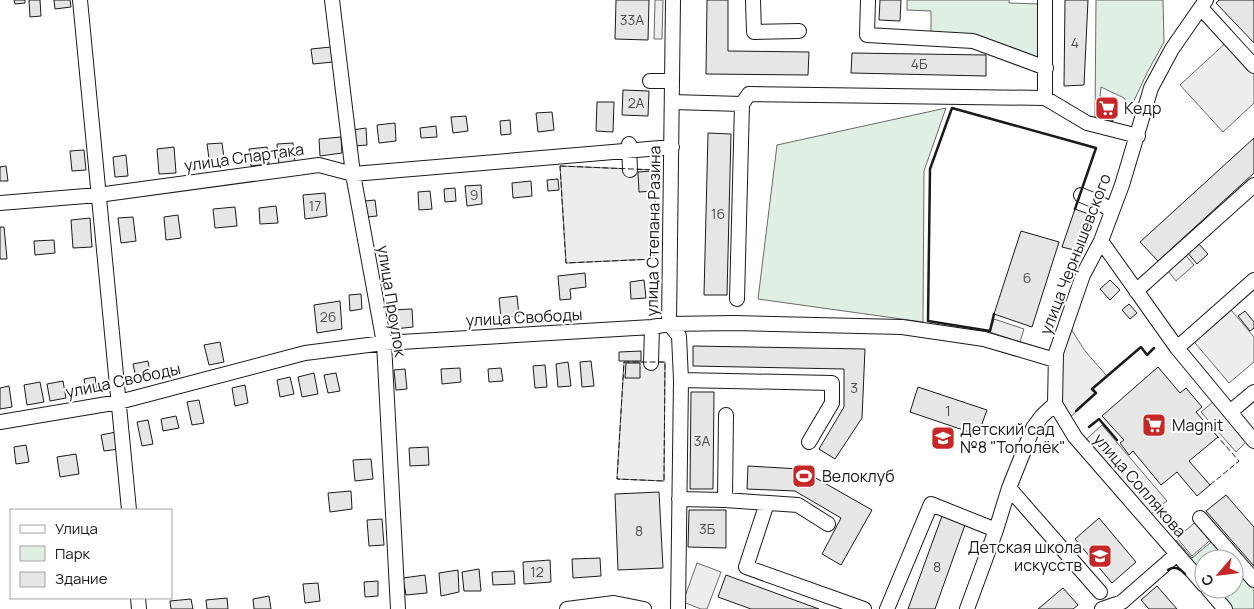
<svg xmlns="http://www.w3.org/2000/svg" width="1254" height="609" font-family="Manrope,sans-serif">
	<rect width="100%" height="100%" fill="#fff"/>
	<path fill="#e0efe3" stroke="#6a6a6a" d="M907,0h102v3l32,1 1,58 -111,-28v-23l-24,-1z
		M1096,0h67l1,42 -17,31 -16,34 -7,-9 -23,-11 -3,32h-3z
		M946,108l-22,63 -1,151 -165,-23 19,-154z
		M1216,538l38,43v28h-24l-18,-20h22v-30h-30v21l-32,-37 4,-3 16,18z"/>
	<path fill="#ededed" stroke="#6a6a6a" d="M655,0h8l-1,39h-8z
		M1230,39l24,27v37l-31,29 -43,-47z
		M560,166l96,4 -2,89 -88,4z
		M1182,251l12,14 -18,16 -11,-14z
		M1226,304l28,33v25l-25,21 -39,-46z
		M994,319l30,10 -4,13 -30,-10z
		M1066,321l19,30 22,25 -15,12 4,5 -31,29 -10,-62z
		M624,362h41l-1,119 -47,-2z
		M1213,402l34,39 -11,11 -35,-40z
		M1102,425l65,76 -21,17 -65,-74z
		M1200,518l15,18 -23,20 -15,-18z
		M697,563l24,9 -14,37h-6l-18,-7z"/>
	<path fill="#e6e6e6" stroke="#1a1a1a" d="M14,0h11v3l-10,1z
		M29,0h11l1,16 -11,1z
		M54,0h16l1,7 -16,2z
		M616,0h33l-1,40 -33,-1z
		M707,0h21v51l81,1 -1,23 -102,-1z
		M880,0h21l-1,21 -21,-1z
		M1065,0h23l-4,85 -20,1z
		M1219,0h35v43l-38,-40z
		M331,47l2,15 -20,2 -2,-15z
		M852,53l134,2v21l-135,-3z
		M623,90l26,1 -1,25 -26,-1z
		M1101,99l13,1 -1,21h-13z
		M597,102h17l-1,30 -17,-1z
		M552,112l2,18 -16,2 -2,-19z
		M466,116l2,15 -15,2 -2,-16z
		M510,120l1,14 -10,1 -1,-14z
		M395,123l1,18 -17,2 -2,-18z
		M436,126l1,11 -16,1 -1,-10z
		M366,128l1,17 -13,1 -2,-16z
		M708,133l23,1 -4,161h-23z
		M341,137l1,16 -22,3 -1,-17z
		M1254,138v35l-96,88 -18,-19z
		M222,143l3,22 -15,1 -3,-22z
		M293,143l2,20 -16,1 -2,-20z
		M174,147l2,26 -17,1 -2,-25z
		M267,147l2,17 -18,2 -2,-17z
		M84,150l2,20 -14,1 -2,-20z
		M126,155l2,21 -13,1 -2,-20z
		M6,166l2,15h-8v-14z
		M652,171l1,20 -14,1 -1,-20z
		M558,179l1,11 -11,1 -1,-11z
		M531,181l1,15 -19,2 -1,-15z
		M481,185l1,19 -15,2 -2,-20z
		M455,188l1,13 -11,1 -1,-13z
		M430,191l2,18 -13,1 -1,-18z
		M325,193l2,23 -22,3 -2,-24z
		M375,200l2,16 -10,1 -2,-16z
		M276,206l2,17 -18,1 -1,-16z
		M235,207l2,19 -22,2 -2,-19z
		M1075,209l16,6 -13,36 -16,-4z
		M178,215l3,23 -15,2 -2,-23z
		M133,217l3,24 -15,2 -3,-25z
		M90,218l2,29 -19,1 -2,-28z
		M0,227h4l3,32h-7z
		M1021,231l38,11 -27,85 -38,-13z
		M54,240l1,13 -20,2 -1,-14z
		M1198,243l10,11 -11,10 -10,-12z
		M585,273l1,14 -16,2 1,10 -11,1 -2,-24z
		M644,280l2,18 -15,1 -1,-17z
		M1110,280l10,10 -10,10 -10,-11z
		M361,294l1,15 -12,2 -1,-16z
		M517,296l2,20 -18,2 -2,-20z
		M340,301l2,28 -25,4 -3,-28z
		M1129,304l8,9 -7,6 -8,-9z
		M412,309l1,18 -19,2 -2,-19z
		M1245,311l9,11v6l-4,3 -12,-15z
		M220,342l4,20 -15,3 -5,-20z
		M693,346l172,3 -3,69 -27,41 -16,-10 25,-42v-38l-151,-3z
		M641,351v10h-22v-9z
		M148,361l3,18 -14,3 -4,-18z
		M591,361l3,25 -12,1 -2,-25z
		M568,362l3,24 -13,1 -2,-23z
		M626,363h14v15h-15z
		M545,365l2,22 -12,1 -2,-22z
		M1158,367l22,26 6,-5 16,19 -6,5 22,25 -29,24 21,24 -13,11 -20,-24 -16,13 -28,-34 -4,4 -9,-12 4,-3 -22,-24z
		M460,368l1,14 -19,2 -1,-15z
		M501,368l2,13 -14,1 -1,-13z
		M405,369l2,20 -11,1 -2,-20z
		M314,373l4,21 -16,3 -4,-20z
		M336,373l4,18 -12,2 -4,-18z
		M95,377l2,13 -11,2 -2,-13z
		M290,377l4,17 -14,3 -3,-17z
		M63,381l3,17 -16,3 -3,-17z
		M40,382l4,20 -17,3 -3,-20z
		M245,385l3,18 -13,3 -3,-18z
		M9,386l3,21 -12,2v-21z
		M918,387l69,23 -9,25 -68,-23z
		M691,392h23l-1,97h-23z
		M199,400l5,23 -12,2 -5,-23z
		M176,416l3,12 -16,3 -2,-12z
		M148,420l5,24 -11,2 -5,-24z
		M116,432l3,17 -15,2 -3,-16z
		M26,445l3,17 -13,2 -2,-17z
		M428,447l1,18 -19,1 -1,-18z
		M76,454l3,20 -19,3 -3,-20z
		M371,459l2,20 -18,2 -2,-21z
		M748,466l52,3 72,41 -31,55 -19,-11 19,-36 -46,-27 -48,-2z
		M351,491l1,18 -22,3 -2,-19z
		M659,492l4,76 -45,2 -3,-76z
		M1226,495l28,32v39l-48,-55z
		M689,510h37v38l-38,-1z
		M942,516l23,9 -30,84h-27z
		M1099,518l37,44 -24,21 -37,-44z
		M382,519l2,26 -15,1 -2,-26z
		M600,558l1,18 -28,2 -1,-19z
		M550,560l1,22 -27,2 -1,-22z
		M479,569l2,22h-17l-2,-19z
		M458,570l1,22 -18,4 -2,-23z
		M514,571l1,13 -22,1 -1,-13z
		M425,575l2,18 -21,2 -3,-17z
		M726,575l93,34h-68l-33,-12z
		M378,581v15l-13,1 -1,-15z
		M318,583l2,18 -15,2 -2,-19z
		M1157,586l20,23h-28l-8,-9z
		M1063,588l15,17 -5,4h-35z
		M269,596l2,13h-17l-1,-10z
		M227,598l1,11h-21l-1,-9z
		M191,599l2,10h-22l-1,-8z"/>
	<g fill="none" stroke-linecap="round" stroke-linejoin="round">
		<g stroke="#1a1a1a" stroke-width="16">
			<path id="minor" d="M80,0l49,510
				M332,0l21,174 31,169 14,266
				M673,0l-4,324 10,12 2,44 -3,229
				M753,0l1,32 45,-1
				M868,0l-1,35 106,6 73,27
				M1045,0v98l42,25 51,13
				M1201,8l53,58
				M650,81h22
				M672,102l70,2 -5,195
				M742,104l7,-10 296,4
				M629,144l1,26
				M1081,195l19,8 12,8
				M0,203l98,-8 221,-30 34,9 319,-27
				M1101,241l76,107 77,93
				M1136,291l118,-106
				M1177,348l77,-68
				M651,363l1,-36
				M681,380l151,3v20l-23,39
				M1055,404l20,33 129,148
				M1230,412l24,-20
				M0,422l119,-20 186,-49 79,-10 268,-16 17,-3 65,-1 168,4 82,12 71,21
				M1009,488l91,104
				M679,499l46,1 1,-85
				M725,500l73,5 30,19
				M767,503l-21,64 118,42
				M1200,518l54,62
				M1208,589l17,20
				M138,598l1,11
				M567,609l47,-6 30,6
				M887,609l44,-105 65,26
				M967,609l29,-79 13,-42 24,-60 9,-12 13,-12 1,-51 27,-78 18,-34 21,-56 29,-97 21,-39 34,-49
				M1102,609l20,-7 55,-48"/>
		</g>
		<use href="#minor" stroke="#fff" stroke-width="14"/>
		<path stroke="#1a1a1a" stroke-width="1" stroke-dasharray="6 2.5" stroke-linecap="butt" d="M560,166l96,4 -2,89 -88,4z
			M624,362h41l-1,119 -47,-2z
			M1210,485l29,-24 -21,-24"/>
		<path stroke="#1a1a1a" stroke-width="2.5" d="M994,314l-4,17 -62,-10 2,-152 22,-61 144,40 -21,61
			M1076,411l20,-18 -4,-4 49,-42 6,8 7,-7
			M1089,427l10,-8 18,21
			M1168,570c6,-5 13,-1 17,4"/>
	</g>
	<defs>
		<g id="supermarket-square" transform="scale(1.25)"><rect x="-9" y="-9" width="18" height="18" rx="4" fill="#c62828" stroke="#fff"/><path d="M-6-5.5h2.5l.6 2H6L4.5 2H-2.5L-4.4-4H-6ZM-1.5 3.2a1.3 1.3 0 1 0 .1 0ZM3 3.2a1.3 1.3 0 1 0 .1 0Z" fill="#fff"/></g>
		<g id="school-square" transform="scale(1.25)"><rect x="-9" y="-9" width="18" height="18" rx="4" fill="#c62828" stroke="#fff"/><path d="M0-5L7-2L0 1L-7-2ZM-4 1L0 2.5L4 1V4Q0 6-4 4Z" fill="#fff"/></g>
		<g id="stadium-square" transform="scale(1.25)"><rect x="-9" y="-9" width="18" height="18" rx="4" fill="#c62828" stroke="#fff"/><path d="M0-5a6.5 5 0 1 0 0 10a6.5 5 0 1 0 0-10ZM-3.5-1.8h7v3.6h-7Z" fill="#fff"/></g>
	</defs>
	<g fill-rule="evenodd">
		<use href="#supermarket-square" x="1107" y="108"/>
		<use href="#supermarket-square" x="1154" y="425"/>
		<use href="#school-square" x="943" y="438"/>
		<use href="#stadium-square" x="804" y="476"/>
		<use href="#school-square" x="1100" y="556"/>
	</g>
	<g text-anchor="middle" stroke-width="4" stroke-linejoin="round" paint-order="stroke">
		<g font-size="14" fill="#4d4d4d">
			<text x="632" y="25">33А</text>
			<text x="1075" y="48">4</text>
			<text x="919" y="69">4Б</text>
			<text x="636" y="108">2А</text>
			<text x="474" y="200">9</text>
			<text x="315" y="211">17</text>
			<text x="718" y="219">16</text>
			<text x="1027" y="283">6</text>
			<text x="328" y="322">26</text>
			<text x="854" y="393">3</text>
			<text x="948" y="416">1</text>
			<text x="702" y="446">3А</text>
			<text x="707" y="534">3Б</text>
			<text x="639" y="536">8</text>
			<text x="937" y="572">8</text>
			<text x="537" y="577">12</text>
		</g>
		<g font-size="16" fill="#1a1a1a" stroke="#fff" text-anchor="start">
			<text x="1124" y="114">Кедр</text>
			<text x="1172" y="431">Magnit</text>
			<text x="960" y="435">Детский сад<tspan x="960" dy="18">№8 "Тополёк"</tspan></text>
			<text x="822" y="482">Велоклуб</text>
			<text x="1082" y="553" text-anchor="end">Детская школа<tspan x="1082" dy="18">искусств</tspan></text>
		</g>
		<g font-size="16" fill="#1a1a1a" stroke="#fff">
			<text transform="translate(244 157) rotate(-8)" y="6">улица Спартака</text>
			<text transform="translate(653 231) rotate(-89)" y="6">улица Степана Разина</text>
			<text transform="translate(1075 254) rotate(-69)" y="6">улица Чернышевского</text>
			<text transform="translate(392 301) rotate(81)" y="6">улица Проулок</text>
			<text transform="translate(524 317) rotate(-3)" y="6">улица Свободы</text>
			<text transform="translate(123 380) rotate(-12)" y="6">улица Свободы</text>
			<text transform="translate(1140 485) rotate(49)" y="6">улица Соплякова</text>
		</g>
	</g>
	<rect x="10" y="509" width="162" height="90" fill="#ffffff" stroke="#a3a3a3"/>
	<rect x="20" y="525" width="25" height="8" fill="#ffffff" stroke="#a3a3a3"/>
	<text x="55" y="534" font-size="15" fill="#1a1a1a">Улица</text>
	<rect x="20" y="546" width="25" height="15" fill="#e0efe3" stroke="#a3a3a3"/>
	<text x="55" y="559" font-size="15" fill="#1a1a1a">Парк</text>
	<rect x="20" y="572" width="25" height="15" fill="#e6e6e6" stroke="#a3a3a3"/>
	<text x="55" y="584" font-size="15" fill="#1a1a1a">Здание</text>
	<g transform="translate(1219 574) rotate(242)"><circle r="24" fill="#ffffff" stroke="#a3a3a3"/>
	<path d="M0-4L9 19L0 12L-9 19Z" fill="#c62828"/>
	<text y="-8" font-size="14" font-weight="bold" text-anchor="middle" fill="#1a1a1a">С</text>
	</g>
</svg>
